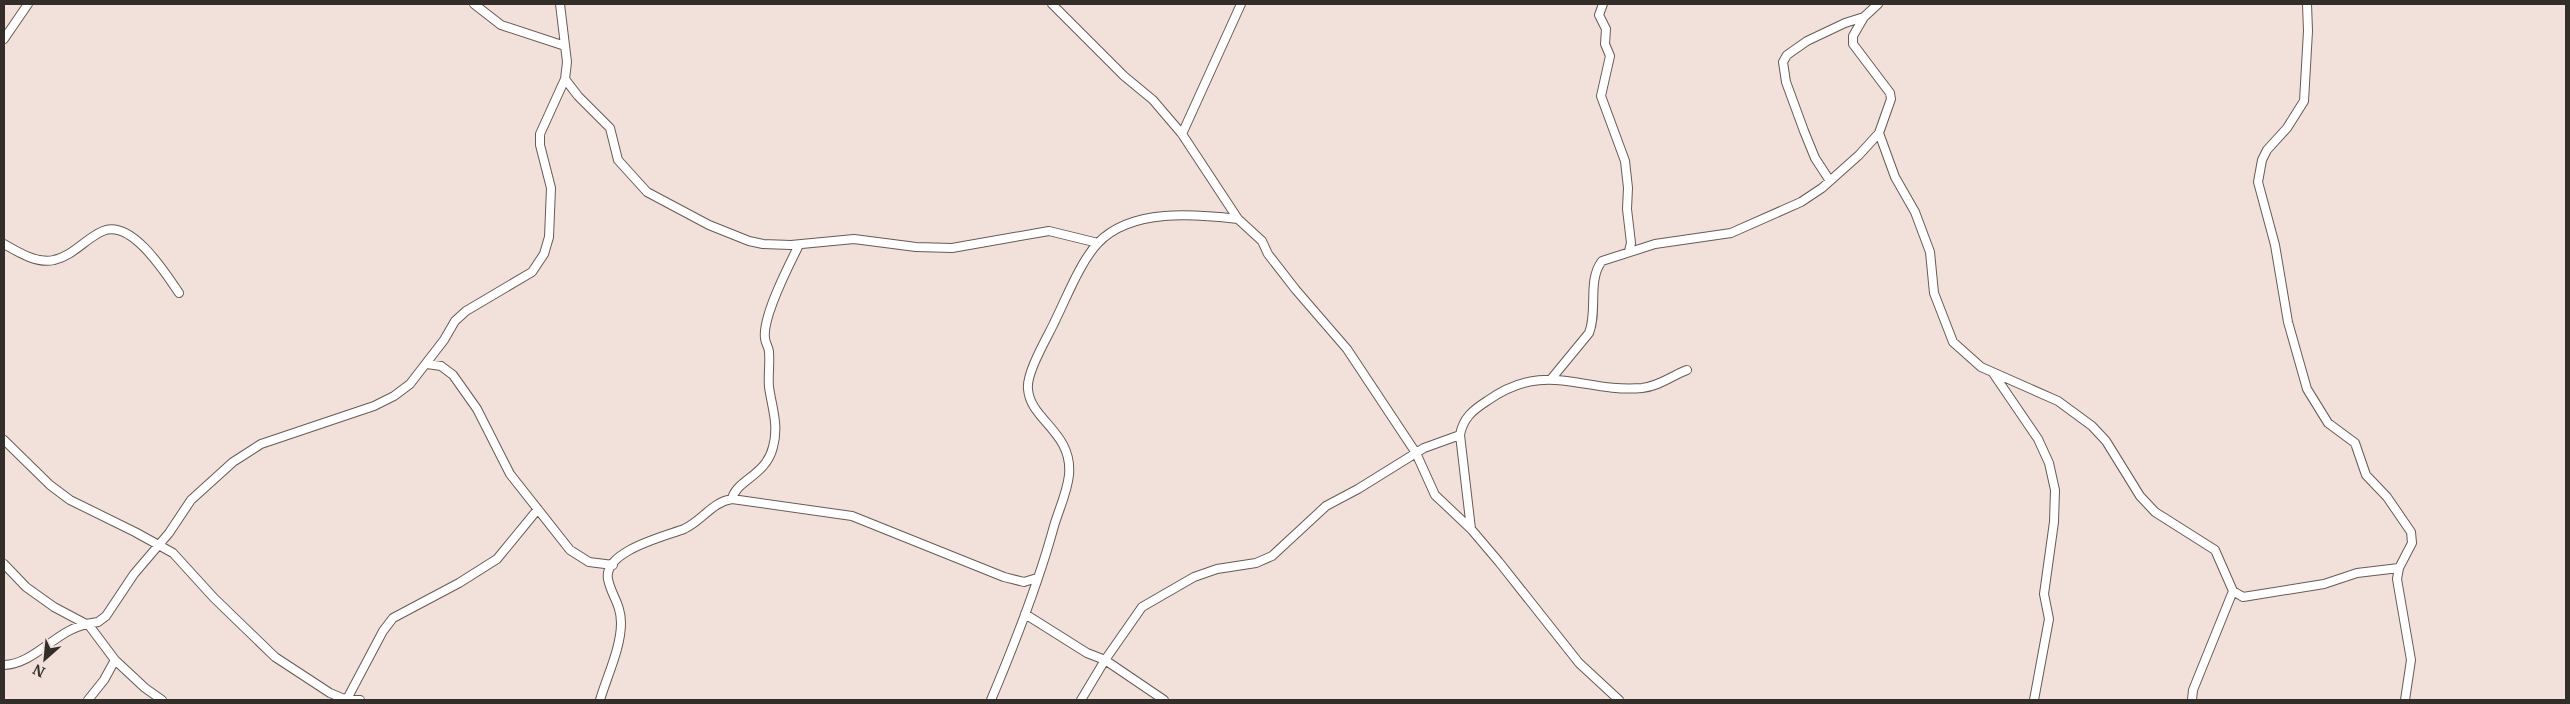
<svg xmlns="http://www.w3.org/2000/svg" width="2570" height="704" font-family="Merriweather,serif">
	<rect width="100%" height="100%" fill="#f2e1db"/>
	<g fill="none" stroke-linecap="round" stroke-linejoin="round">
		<g stroke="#685a54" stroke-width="10">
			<path id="minor" d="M474,4l27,21 64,21
				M1052,4l72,72 29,24 29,34 56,85 24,22 6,13 28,36 51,59 69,104 19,42 36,34 28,33 80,101 40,37
				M1603,4l-4,11 7,14 -1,15 5,12 -9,40 24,65 3,27 -1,21 4,34 -2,8
				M2307,4l1,27 -4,70 -17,27 -20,22 -5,10 -4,22 17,63 13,77 19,67 21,34 27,20 11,32 21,22 24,35 1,11 -13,25 -2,11 14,81 -6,40
				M1864,17l-11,19v8l37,49 1,6 -12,34 16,44 20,35 15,40 4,41 19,49 28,25 77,34 34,25 14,15 34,55 15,16 60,38 18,41 -40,99 -1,10
				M4,39l24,-35
				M565,79l13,17 32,32 8,32 29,32 62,33 40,16 14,3 28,1 63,-6 62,8 36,1 97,-17 49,12
				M1182,134l59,-130
				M1830,181l-15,-23 -11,-27 -18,-49 -3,-20 4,-7 20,-14 38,-18 19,-6 14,-13
				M4,244c14,8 33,20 50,16 19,-4 32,-22 49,-29 29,-12 63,43 76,62
				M427,364l14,2 12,9 24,34 33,65 60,76 19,12 24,3
				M1993,373l45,66 11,24 6,27 -1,32 -10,72 5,25 -15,81
				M1552,378l37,-45c9,-22 -2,-53 13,-72l53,-17 76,-11 70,-31 21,-14 37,-33 20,-22
				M4,440l46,45 20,15 65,32 38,21 41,45 61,59 55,36 12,5 18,2
				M732,499c4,-19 34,-23 41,-52 6,-22 -1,-39 -4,-60 -1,-12 1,-23 0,-35 0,-5 -4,-9 -4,-14 -3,-21 24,-73 34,-93
				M1471,529l-11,-94c3,-17 13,-25 27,-34 59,-42 95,-8 155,-13 18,-2 29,-12 45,-18
				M4,564l22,23 28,20 32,17 12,-2 8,-6 28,-42 35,-41 22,-33 42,-38 28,-18 113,-38 20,-10 16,-12 34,-44 11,-19 11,-10 66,-39 12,-18 5,-17 2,-49 -11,-43v-11l25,-55 2,-17 -7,-58
				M2233,591l10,6 81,-13 33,-11 42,-5
				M1025,614l62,39 18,7 59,40
				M4,665c31,-1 53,-36 84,-41l27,36 30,28 17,12
				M347,699l36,-68 10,-13 66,-35 38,-24 41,-50
				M88,700l16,-20 11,-20
				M600,700c7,-24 21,-52 21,-77 0,-19 -10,-28 -13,-44 -5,-28 58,-43 76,-50 18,-8 28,-27 48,-30l120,17 152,61 20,5 13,-4
				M991,700c24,-57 47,-115 63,-174 5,-17 13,-33 15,-51 4,-43 -39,-55 -41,-86 -2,-16 19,-51 26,-66 12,-24 26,-61 44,-80 33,-35 97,-29 140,-24
				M1081,700l24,-40 37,-53 52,-30 23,-8 39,-6 16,-7 54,-50 32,-17 66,-41 36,-13"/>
		</g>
		<use href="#minor" stroke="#fff" stroke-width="8"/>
	</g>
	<rect width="2570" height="704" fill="none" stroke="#342e2b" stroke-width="10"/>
	<g transform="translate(45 659) rotate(207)" stroke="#f2e1db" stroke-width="4" paint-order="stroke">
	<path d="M0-4L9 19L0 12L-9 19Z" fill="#342e2b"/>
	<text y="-8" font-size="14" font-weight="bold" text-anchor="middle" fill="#342e2b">N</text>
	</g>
</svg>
